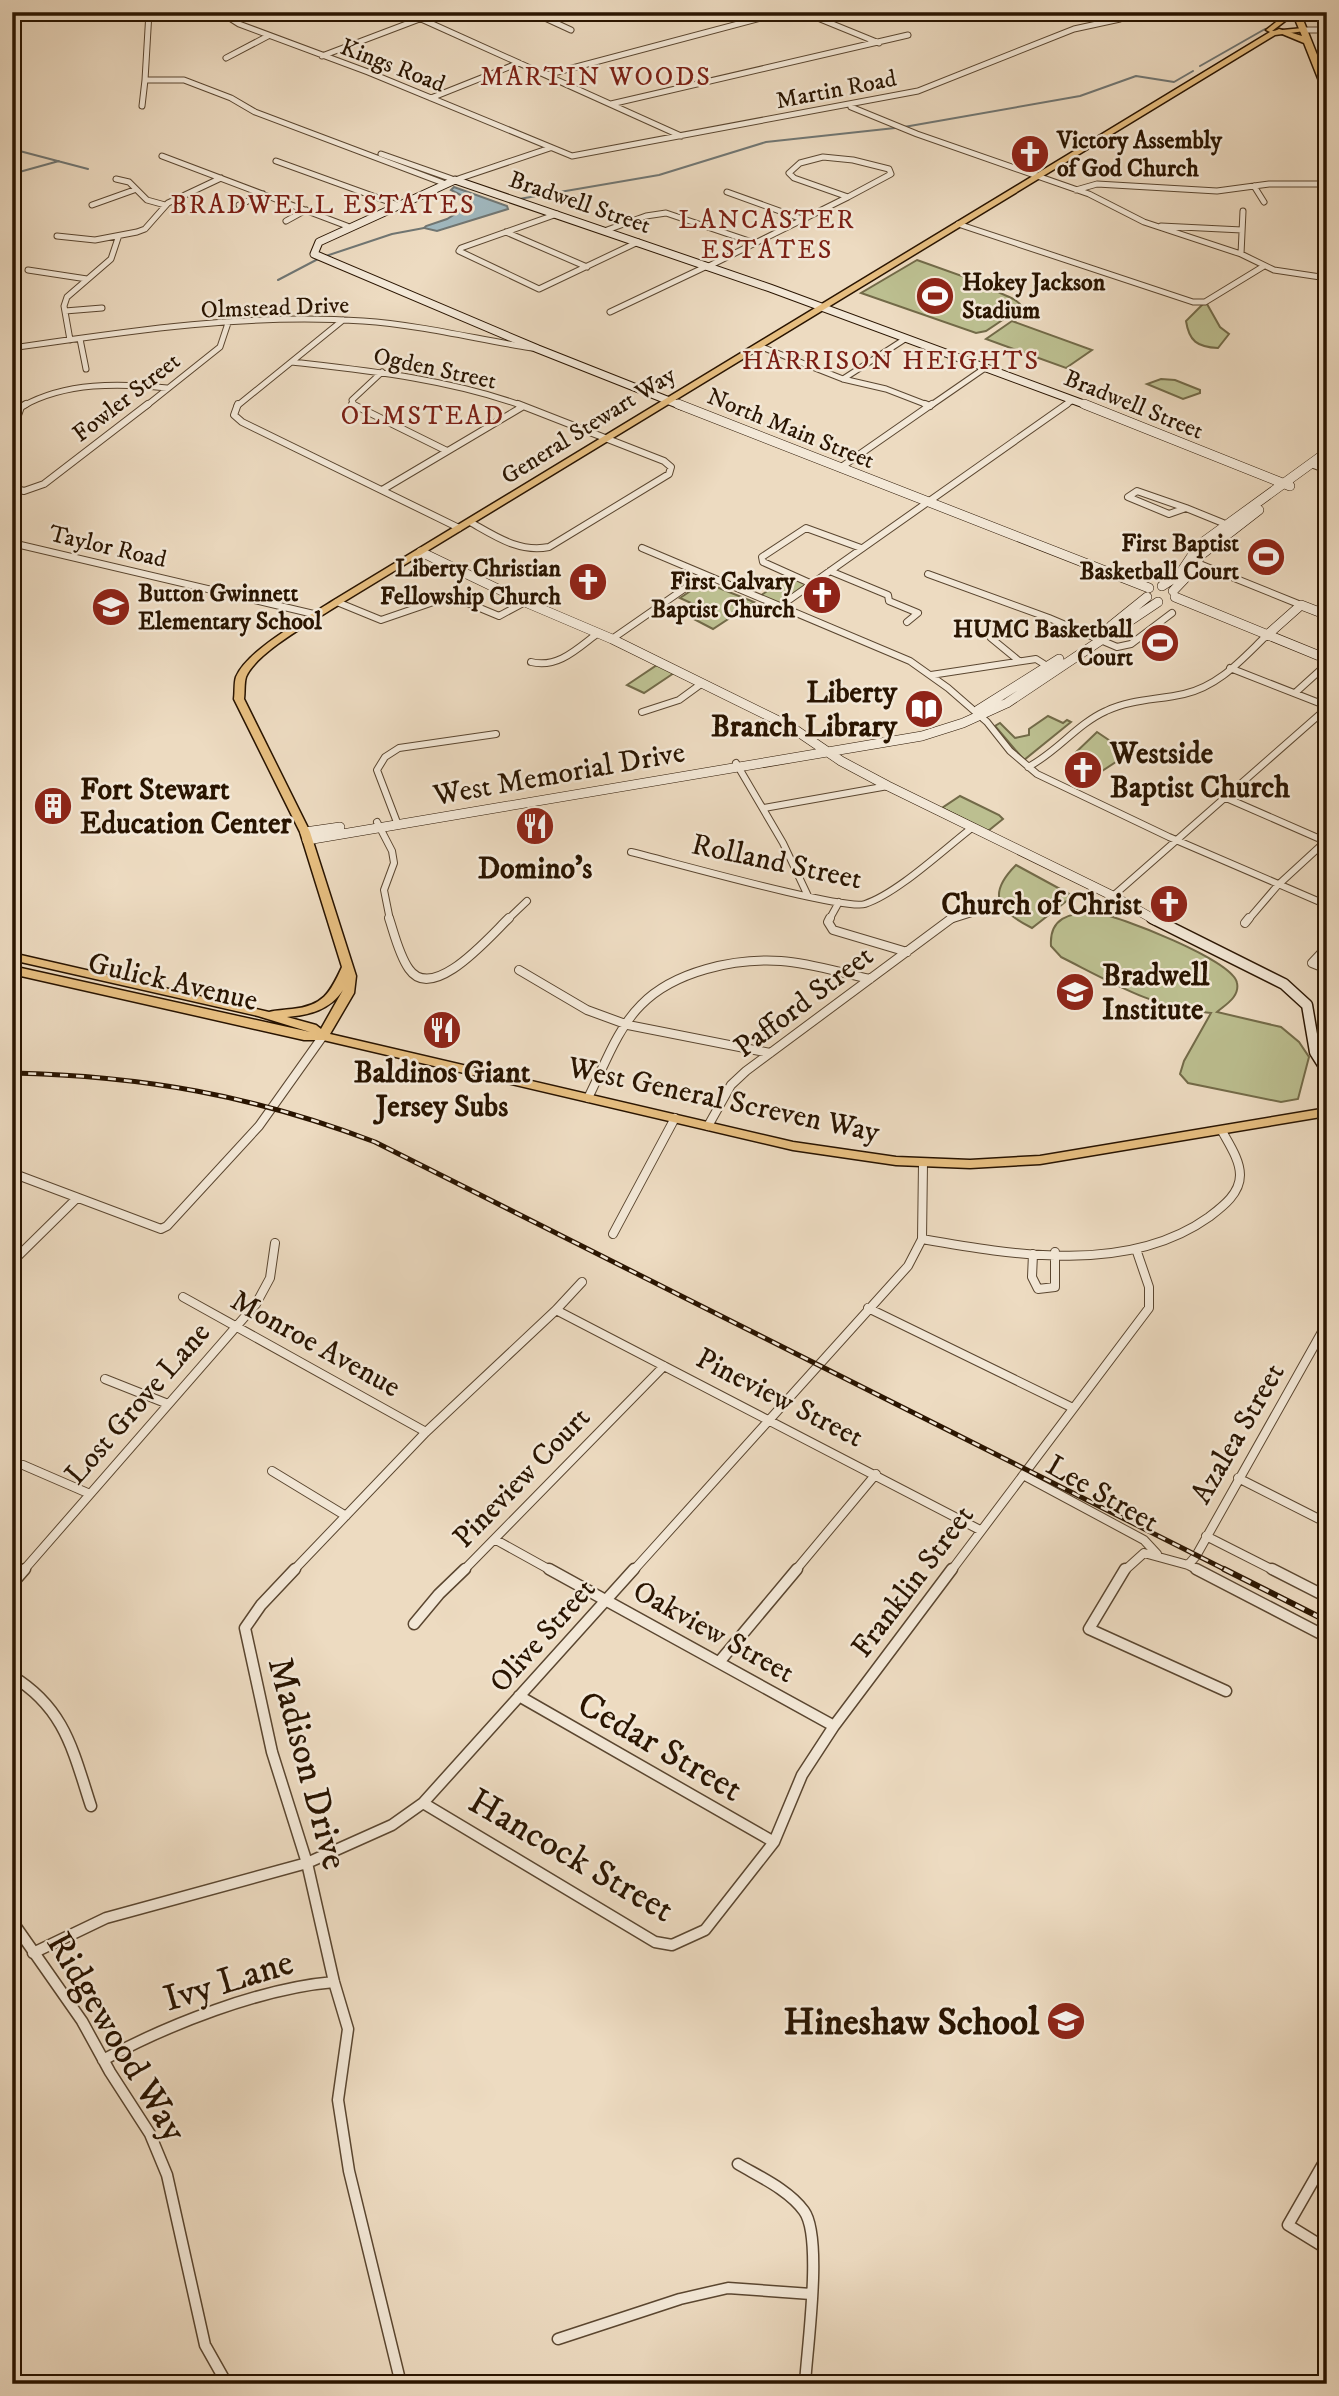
<svg xmlns="http://www.w3.org/2000/svg" width="1339" height="2396" font-family="'IM FELL DW Pica',serif">
	<rect width="100%" height="100%" fill="#eddbc1"/>
	<filter id="stains"><feTurbulence type="fractalNoise" baseFrequency=".00286" numOctaves="4"/><feColorMatrix values="0 0 0 0 .2 0 0 0 0 .09 0 0 0 0 .02 0 0 0 .5 -.17"/></filter>
	<radialGradient id="worn" r=".72"><stop offset=".6" stop-color="#630" stop-opacity="0"/><stop offset="1" stop-color="#630" stop-opacity=".3"/></radialGradient>
	<path fill="#bcbf90" stroke="#726a48" stroke-width="2" d="M917,260l73,26c9,10 26,10 32,21l-36,24 -10,2 -115,-40z
		M1203,304h4l13,23 9,7 -11,14c-21,-1 -29,-7 -32,-27z
		M1012,321l80,29 -26,18 -80,-29z
		M1161,379l14,1 25,10v3l-17,6 -36,-15z
		M789,576l19,8 -30,21 -18,-9z
		M704,582l50,20 -41,27 -23,-12 12,-9 -22,-10z
		M657,665l17,8 -30,20 -17,-8z
		M1048,716l15,7 4,-3 4,2 -47,38 -29,-34 5,-3 15,15 14,-3v-6z
		M1097,732l25,17 -6,6 6,3 -20,13 -9,-8 -3,2 -18,-9z
		M960,796l39,19 4,4 -15,12 -46,-23z
		M1016,865l57,31 -41,32c-34,-17 -46,-33 -16,-63z
		M1094,912c25,4 139,48 143,71 3,14 -12,22 -20,29l64,15 18,15 10,15 -11,42 -17,3 -93,-19 -8,-9 4,-13 27,-48c-54,-3 -102,-32 -150,-56l-10,-11c-2,-28 18,-33 43,-34z"/>
	<path fill="#a0b8bf" stroke="#707673" stroke-width="2" d="M454,187l53,19 1,3 -71,22 -13,-3 2,-2 21,-7 24,-15 -1,-4 -19,-10z"/>
	<g fill="none" stroke-linecap="round" stroke-linejoin="round">
		<path stroke="#707673" stroke-width="2" d="M1200,66l65,-37
			M904,127l176,-31 56,-20 38,6 19,-11
			M12,149l76,20
			M12,174l47,-13
			M519,199l140,-24 107,-33 129,-14
			M326,256l66,-22 32,-6
			M278,280l40,-21"/>
		<g stroke="#5a4630" stroke-width="7">
			<path id="street-far3" d="M149,12l-4,68h39l47,18 24,14 191,72
				M229,12l-1,5 11,7 129,48 204,84 346,-65 156,-62 46,-10
				M532,12l39,18
				M803,12l76,31
				M419,18l262,118
				M1303,30h24
				M322,56l116,-44
				M226,58l42,-22
				M1315,60h12
				M546,75l237,-63
				M431,98l88,-35
				M611,104l297,-69
				M142,106l3,-26
				M851,107l66,27 172,60 55,28 97,32 33,16 53,8
				M381,154l74,26 95,-32
				M162,156l185,70
				M823,157l30,3 36,9 2,5 -43,23 -54,-19 -5,-5 11,-10z
				M276,161l119,43
				M116,179l13,3 18,18 18,5
				M1254,186l10,16
				M1076,190l21,-6 120,7 52,-7h58
				M727,192l75,27
				M92,205l42,-15
				M239,205l24,-11
				M557,214l-96,34 -2,3 80,38 99,-47
				M286,221l20,-11
				M958,224l235,78h12l59,-36
				M1161,226l81,4
				M607,230l39,-14 20,-3 89,30
				M506,232l81,35
				M57,236l38,4 42,-8 8,-3 23,-26 53,-25
				M1241,254l2,-43
				M707,267l141,-70
				M28,270l59,9
				M65,311l37,-3
				M610,312l95,-45
				M80,339l6,30
				M70,340l-6,-34 3,-9 44,-38 7,-21
				M759,346l84,33 43,10 44,17
				M12,348c116,-17 234,-35 351,-27 57,4 113,18 169,27
				M292,362c79,9 156,17 231,44
				M843,379l62,-40
				M23,406c43,-24 96,-23 144,-18
				M146,406l74,-59 8,-24
				M237,406l106,-86
				M354,406l-2,-6 30,-28
				M930,406l55,-38
				M1064,406l9,-6"/>
		</g>
		<g stroke="#5a4630" stroke-width="8">
			<path id="street-far2" d="M238,404l-4,11 8,7 217,106
				M352,404l95,47
				M925,404l5,2
				M12,432l9,-25 5,-3
				M1311,464l16,6
				M840,468l92,-64
				M12,488l12,3 20,-7 104,-80
				M382,490l140,-83
				M1137,491l49,17 -17,6 -41,-17z
				M1186,508l37,15
				M470,522c25,14 49,31 79,25l120,-73 2,-7 -7,-6 -146,-57
				M12,543l306,72
				M642,548l268,113 38,27 39,34 23,29 27,23 132,63 158,68
				M1197,563l104,42
				M830,571l58,24 1,6 29,12 -11,9
				M928,574l121,44 68,29 14,-3 41,-31
				M812,584l-49,-22 -1,-5 44,-29 55,20
				M337,602l44,18 70,-24 48,20 26,-14
				M779,607l288,-203
				M991,638l28,23
				M612,639l92,-64
				M531,662c27,7 47,-14 67,-29
				M1230,668l97,38
				M931,675l105,-16 11,7
				M1295,693l32,-29
				M642,712l37,-12 22,-16
				M736,763l47,80 25,53
				M1028,767c29,-15 49,-43 78,-56 25,-12 52,-11 78,-17 35,-8 57,-34 82,-58
				M1224,797l103,45
				M764,808l124,-22
				M377,822l15,29 2,12 -10,27 6,30
				M398,825l-21,-55 8,-13 14,-9 97,-14
				M631,852c34,8 213,59 234,52 33,-11 79,-55 108,-77
				M1113,896l214,-188
				M507,920l20,-19
				M829,920l10,-18
				M950,920l22,-7
				M1248,920l30,-35 49,-45"/>
		</g>
		<g stroke="#5a4630" stroke-width="10">
			<path id="street-far1" d="M389,918c5,15 10,37 20,51 24,35 82,-34 100,-51
				M830,918l-2,4 5,8 74,22
				M1245,923l4,-5
				M1327,947l-15,16 15,6
				M519,970l68,40 41,15 142,28
				M588,1098c16,-31 28,-68 53,-93 33,-34 94,-47 140,-44 30,2 60,12 89,18
				M708,1126l23,-41 15,-14 206,-153
				M12,1173l149,56 6,-3 92,-100 64,-90
				M613,1234l62,-116
				M922,1239c91,16 206,36 287,-22 13,-10 31,-23 31,-42 0,-15 -11,-31 -18,-44
				M1033,1254l-1,23 6,12 17,-2v-35
				M12,1262l65,-64
				M183,1297l243,135
				M868,1308l205,100
				M556,1310l424,220
				M105,1379l63,25
				M23,1465l67,29
				M272,1471l74,45
				M1023,1475l121,65 13,14
				M1238,1478l89,45
				M1206,1536l69,35
				M496,1540l56,31
				M1188,1565l8,-9 131,-233
				M23,1571l233,-267 14,-26 5,-35
				M293,1571l133,-139 130,-122 26,-28
				M463,1571l201,-205
				M633,1571l275,-305 14,-27 1,-76
				M795,1571l81,-97
				M951,1571l198,-263v-21l-13,-38
				M1124,1571l20,-18 44,12 12,6"/>
		</g>
		<g stroke="#5a4630" stroke-width="13">
			<path id="street" d="M295,1569l-34,36 -16,23 27,124 35,111 27,119 14,47 -10,71 11,71 52,213
				M549,1569l285,157
				M1125,1569l-36,60 137,62
				M1196,1569l131,68
				M1272,1569l55,28
				M12,1584l13,-15
				M414,1624l25,-30 26,-25
				M720,1661l77,-92
				M12,1676c53,32 61,75 79,130
				M519,1696l255,146
				M423,1803l232,139 17,3 33,-15 69,-88 28,-67 32,-49 118,-157
				M12,1921l70,100 28,51 40,62 17,41 38,170 22,39
				M33,1953l73,-35 201,-55 85,-38 31,-22 211,-234
				M103,2060c64,-35 158,-72 231,-78
				M1327,2157l-39,68 39,24
				M738,2164c22,13 51,26 66,47 19,26 3,137 1,173
				M558,2339l122,-40 48,-11 83,6"/>
		</g>
		<g stroke="#291400" stroke-width="9">
			<path id="secondary-far2" d="M682,406l-144,-57 -224,-95 5,-12 136,-62 315,108 319,118"/>
		</g>
		<g stroke="#291400" stroke-width="10">
			<path id="secondary-far1" d="M678,404l471,184
				M1084,404l206,82
				M421,552l104,50 87,37 179,88 50,34 47,25 225,110 42,24
				M1162,586l17,-11 20,-30 128,-93
				M1173,591l20,-21 8,-15 58,-45
				M1175,597l152,62
				M1111,626l36,-29
				M1266,636l35,-31 26,10
				M978,710l81,-51
				M305,832l35,-5
				M307,840l615,-104 41,-13 44,-20 151,-101"/>
		</g>
		<g stroke="#291400" stroke-width="13">
			<path id="secondary" d="M1152,918l132,66 23,21 8,47 12,19"/>
		</g>
		<g stroke="#291400" stroke-width="3">
			<path id="primary" d="M1289,12h8l-25,19 31,-3 2,1v2l-30,4 -935,569c-23,15 -84,48 -94,73 -2,6 -1,15 -2,22l66,133 46,144 -2,17 -24,41 463,108 103,15 74,3 70,-4 287,-48v8l-287,48 -70,4 -74,-3 -103,-15 -470,-110h-19l-292,-66v-8l298,66 -52,-16 -246,-56v-7l257,59c8,-2 15,-2 23,-3 31,-3 38,-16 50,-42l-42,-135 -66,-133c1,-7 0,-16 2,-22 12,-28 72,-60 98,-77l936,-568 -4,-2zM343,990l-22,39 -5,-4 -29,-8c22,-2 43,-7 56,-27z"/>
		</g>
		<g stroke="#291400" stroke-width="3">
			<path id="highway" d="M1292,12h8l27,68v13l-4,-2 -19,-48 -29,-12 4,-2 23,7z"/>
		</g>
		<use href="#street-far3" stroke="#f3e8d7" stroke-width="5"/>
		<use href="#street-far2" stroke="#f3e8d7" stroke-width="6"/>
		<use href="#street-far1" stroke="#f3e8d7" stroke-width="8"/>
		<use href="#street" stroke="#f3e8d7" stroke-width="10"/>
		<use href="#secondary-far2" stroke="#f3e8d7" stroke-width="7"/>
		<use href="#secondary-far1" stroke="#f3e8d7" stroke-width="9"/>
		<use href="#secondary" stroke="#f3e8d7" stroke-width="10"/>
		<use href="#primary" fill="#e6be80" fill-rule="evenodd"/>
		<use href="#highway" fill="#e6be80" fill-rule="evenodd"/>
		<g stroke="#291400" stroke-width="5">
			<path id="rail-far1" d="M12,1073c131,3 240,22 363,69l853,429"/>
		</g>
		<g stroke="#291400" stroke-width="6">
			<path id="rail" d="M1224,1569l103,52"/>
		</g>
		<use href="#rail-far1" stroke="#f3e8d7" stroke-width="2.5" stroke-dasharray="8" stroke-linecap="butt"/>
		<use href="#rail" stroke="#f3e8d7" stroke-width="3.5" stroke-dasharray="10" stroke-linecap="butt"/>
	</g>
	<defs>
		<g id="church-disc" transform="scale(2.0125)"><circle r="9.5" fill="#8f2418" stroke="#f3e8d7"/><path d="M-1.2-6h2.4v3.5h3.3v2.4h-3.3V6h-2.4V-.1h-3.3v-2.4h3.3Z" fill="#fff"/></g>
		<g id="stadium-disc" transform="scale(2.0125)"><circle r="9.5" fill="#8f2418" stroke="#f3e8d7"/><path d="M0-5a6.5 5 0 1 0 0 10a6.5 5 0 1 0 0-10ZM-3.5-1.8h7v3.6h-7Z" fill="#fff"/></g>
		<g id="school-disc" transform="scale(2.0125)"><circle r="9.5" fill="#8f2418" stroke="#f3e8d7"/><path d="M0-5L7-2L0 1L-7-2ZM-4 1L0 2.5L4 1V4Q0 6-4 4Z" fill="#fff"/></g>
		<g id="library-disc" transform="scale(2.0125)"><circle r="9.5" fill="#8f2418" stroke="#f3e8d7"/><path d="M-6-4Q-3-5.5-.7-3.5V5Q-3 3-6 4ZM6-4Q3-5.5 .7-3.5V5Q3 3 6 4Z" fill="#fff"/></g>
		<g id="building-disc" transform="scale(2.0125)"><circle r="9.5" fill="#8f2418" stroke="#f3e8d7"/><path d="M-4-6H4V6H1V3H-1V6H-4ZM-2.5-4.3h1.7v1.8h-1.7ZM.8-4.3h1.7v1.8H.8ZM-2.5-1h1.7V.8h-1.7ZM.8-1h1.7V.8H.8Z" fill="#fff"/></g>
		<g id="restaurant-disc" transform="scale(2.0125)"><circle r="9.5" fill="#8f2418" stroke="#f3e8d7"/><path d="M-5-6h1v4h1v-4h1v4h1v-4h1v5L-1.5 .5V6h-2V.5L-5-1ZM5-6V6H3V1.5H1.5Q1.5-4 5-6Z" fill="#fff"/></g>
	</defs>
	<g fill-rule="evenodd">
		<use href="#church-disc" x="1030" y="154"/>
		<use href="#stadium-disc" x="935" y="296"/>
		<use href="#stadium-disc" x="1266" y="557"/>
		<use href="#church-disc" x="588" y="582"/>
		<use href="#church-disc" x="822" y="595"/>
		<use href="#school-disc" x="111" y="607"/>
		<use href="#stadium-disc" x="1160" y="643"/>
		<use href="#library-disc" x="924" y="709"/>
		<use href="#church-disc" x="1083" y="770"/>
		<use href="#building-disc" x="53" y="806"/>
		<use href="#restaurant-disc" x="535" y="826"/>
		<use href="#church-disc" x="1169" y="904"/>
		<use href="#school-disc" x="1075" y="992"/>
		<use href="#restaurant-disc" x="442" y="1030"/>
		<use href="#school-disc" x="1066" y="2021"/>
	</g>
	<g text-anchor="middle" stroke-width="5" stroke-linejoin="round" paint-order="stroke">
		<g font-size="24" fill="#291400" stroke="#f3e8d7">
			<text transform="translate(393 65) rotate(21)" y="8">Kings Road</text>
			<text transform="translate(836 89) rotate(-11)" y="8">Martin Road</text>
			<text transform="translate(580 202) rotate(19)" y="8">Bradwell Street</text>
			<text transform="translate(275 307) rotate(-2)" y="8">Olmstead Drive</text>
			<text transform="translate(435 368) rotate(12)" y="8">Ogden Street</text>
			<text transform="translate(126 397) rotate(-38)" y="8">Fowler Street</text>
			<text transform="translate(1134 404) rotate(22)" y="8">Bradwell Street</text>
			<text transform="translate(588 425) rotate(-32)" y="8">General Stewart Way</text>
			<text transform="translate(791 428) rotate(22)" y="8">North Main Street</text>
			<text transform="translate(108 546) rotate(13)" y="8">Taylor Road</text>
		</g>
		<g font-size="24" font-weight="bold" fill="#291400" stroke="#f3e8d7" text-anchor="end">
			<text x="1057" y="148" text-anchor="start">Victory Assembly<tspan x="1057" dy="28">of God Church</tspan></text>
			<text x="962" y="290" text-anchor="start">Hokey Jackson<tspan x="962" dy="28">Stadium</tspan></text>
			<text x="1239" y="551">First Baptist<tspan x="1239" dy="28">Basketball Court</tspan></text>
			<text x="561" y="576">Liberty Christian<tspan x="561" dy="28">Fellowship Church</tspan></text>
			<text x="795" y="589">First Calvary<tspan x="795" dy="28">Baptist Church</tspan></text>
			<text x="138" y="601" text-anchor="start">Button Gwinnett<tspan x="138" dy="28">Elementary School</tspan></text>
			<text x="1133" y="637">HUMC Basketball<tspan x="1133" dy="28">Court</tspan></text>
		</g>
		<g font-size="26" letter-spacing="2" fill="#7a1f14" stroke="#f3e8d7">
			<text x="596" y="85">MARTIN WOODS</text>
			<text x="323" y="213">BRADWELL ESTATES</text>
			<text x="767" y="228">LANCASTER<tspan x="767" dy="30">ESTATES</tspan></text>
			<text x="891" y="369">HARRISON HEIGHTS</text>
			<text x="423" y="424">OLMSTEAD</text>
		</g>
		<g font-size="30" font-weight="bold" fill="#291400" stroke="#f3e8d7" text-anchor="start">
			<text x="897" y="702" text-anchor="end">Liberty<tspan x="897" dy="34">Branch Library</tspan></text>
			<text x="1110" y="763">Westside<tspan x="1110" dy="34">Baptist Church</tspan></text>
			<text x="80" y="799">Fort Stewart<tspan x="80" dy="34">Education Center</tspan></text>
			<text x="535" y="878" text-anchor="middle">Domino's</text>
			<text x="1142" y="914" text-anchor="end">Church of Christ</text>
			<text x="1102" y="985">Bradwell<tspan x="1102" dy="34">Institute</tspan></text>
			<text x="442" y="1082" text-anchor="middle">Baldinos Giant<tspan x="442" dy="34">Jersey Subs</tspan></text>
		</g>
		<g font-size="30" fill="#291400" stroke="#f3e8d7">
			<text transform="translate(559 773) rotate(-10)" y="10">West Memorial Drive</text>
			<text transform="translate(777 861) rotate(12)" y="10">Rolland Street</text>
			<text transform="translate(173 981) rotate(13)" y="10">Gulick Avenue</text>
			<text transform="translate(803 1001) rotate(-37)" y="10">Pafford Street</text>
			<text transform="translate(724 1099) rotate(12)" y="10">West General Screven Way</text>
			<text transform="translate(316 1343) rotate(29)" y="10">Monroe Avenue</text>
			<text transform="translate(780 1397) rotate(27)" y="10">Pineview Street</text>
			<text transform="translate(137 1403) rotate(-49)" y="10">Lost Grove Lane</text>
			<text transform="translate(1237 1433) rotate(-60)" y="10">Azalea Street</text>
			<text transform="translate(521 1477) rotate(-46)" y="10">Pineview Court</text>
			<text transform="translate(1103 1493) rotate(30)" y="10">Lee Street</text>
			<text transform="translate(912 1581) rotate(-53)" y="10">Franklin Street</text>
			<text transform="translate(714 1631) rotate(29)" y="10">Oakview Street</text>
			<text transform="translate(542 1635) rotate(-48)" y="10">Olive Street</text>
		</g>
		<g font-size="37" fill="#291400" stroke="#f3e8d7">
			<text transform="translate(661 1745) rotate(30)" y="13">Cedar Street</text>
			<text transform="translate(309 1763) rotate(75)" y="13">Madison Drive</text>
			<text transform="translate(572 1854) rotate(30)" y="13">Hancock Street</text>
			<text transform="translate(228 1979) rotate(-17)" y="13">Ivy Lane</text>
			<text transform="translate(118 2036) rotate(59)" y="13">Ridgewood Way</text>
		</g>
		<g font-size="37" font-weight="bold" fill="#291400" stroke="#f3e8d7" text-anchor="end">
			<text x="1039" y="2034">Hineshaw School</text>
		</g>
	</g>
	<rect width="1339" height="2396" fill="none" stroke="#eddbc1" stroke-width="42"/>
	<rect x="14" y="14" width="1311" height="2368" fill="none" stroke="#291400" stroke-width="3.5"/>
	<rect x="21" y="21" width="1297" height="2354" fill="none" stroke="#291400" stroke-width="2"/>
	<rect width="100%" height="100%" filter="url(#stains)"/>
	<rect width="100%" height="100%" fill="url(#worn)"/>
</svg>
